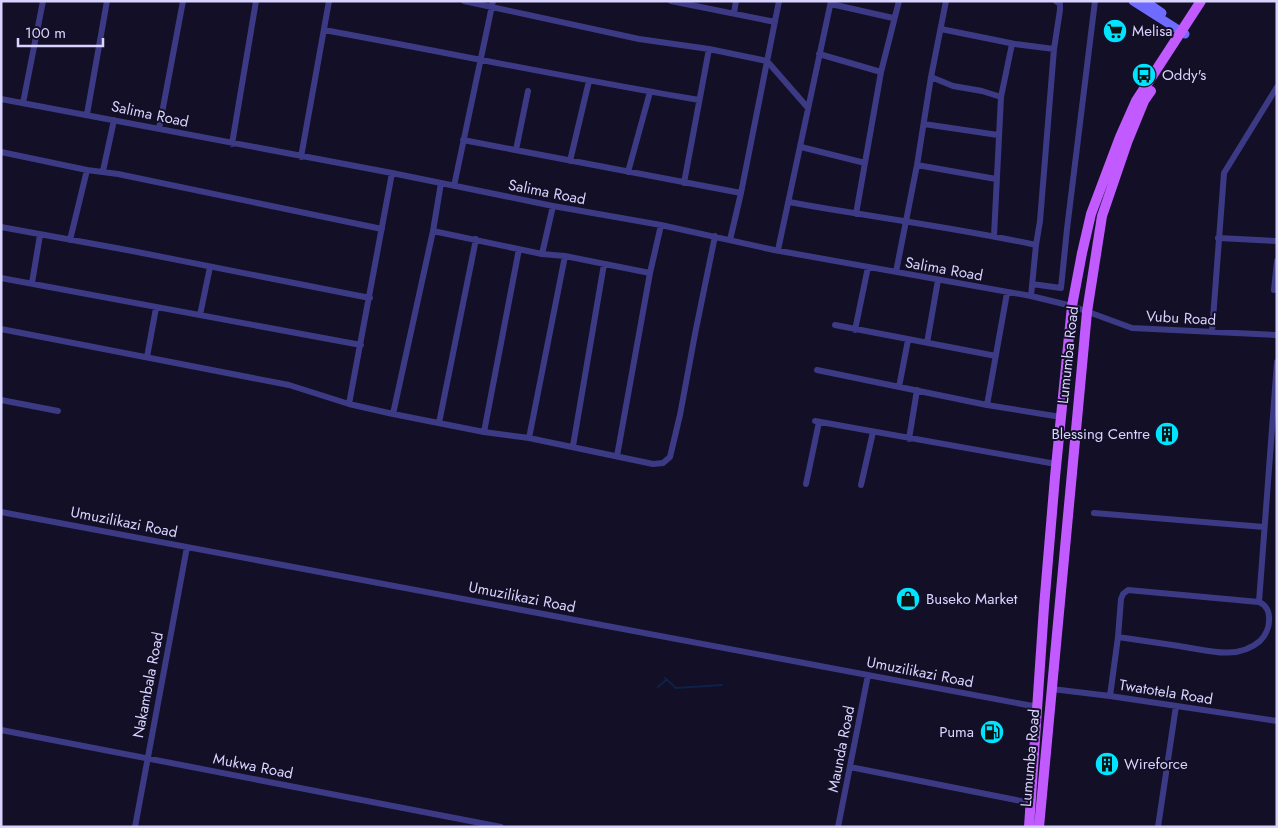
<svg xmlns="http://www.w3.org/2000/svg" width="1278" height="828" font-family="Jost,sans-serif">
	<rect width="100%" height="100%" fill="#130f26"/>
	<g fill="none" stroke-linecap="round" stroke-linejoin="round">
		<path stroke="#0c2248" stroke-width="2" d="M665,678l11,10 46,-3
			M658,687l8,-7"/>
		<path stroke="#3d3a85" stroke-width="6" d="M464,1l175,38 70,10 58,12 41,47
			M671,1l104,21
			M831,4l62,14
			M734,13l2,-12
			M941,29l74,15 39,5
			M324,30c125,23 250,49 375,70
			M819,54l62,18
			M931,77l22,9 29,5 19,6
			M1,99l391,74 161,33 108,19 113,25 257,46 41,10 60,22 145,7
			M23,103l20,-102
			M87,114l20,-113
			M924,124l74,11
			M159,129l24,-128
			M463,140l278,53
			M232,144l24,-143
			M801,147l64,16
			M516,150l12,-59
			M1,152l86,18 31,4 264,55
			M301,157l28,-156
			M570,161l19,-80
			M917,165l79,14
			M103,171l11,-51
			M628,172l22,-80
			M684,183l25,-134
			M454,186l39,-185
			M789,202c82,15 165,25 247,43
			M856,214l25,-142 18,-71
			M1,227l126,23 243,48
			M433,231l109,23 23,2 85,17
			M994,236l7,-139 11,-53
			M1218,238l59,3
			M70,240l17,-70
			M730,240l11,-47 38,-192
			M778,250l53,-249
			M542,254l11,-48
			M896,272l21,-107 14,-88 15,-76
			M1,278l360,67
			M32,283l8,-48
			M1032,284l29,4 6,-59 28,-228
			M1274,290l3,-29
			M1031,296l5,-51 4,-24 14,-172 6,-39v-6l-4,-3
			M200,315l10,-48
			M835,325l161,31
			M1,329l288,56 60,19 44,10 91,18 45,6 124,26 10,-1 7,-6 10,-42 15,-81 20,-98
			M855,330l13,-63
			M1212,332l12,-159 53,-86
			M927,343l11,-63
			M147,357l9,-49
			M817,370l170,35 74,12
			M899,387l9,-47
			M1,400l57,11
			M349,404l43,-231
			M987,405l20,-112
			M393,414l40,-183 8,-48
			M815,421l241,43
			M439,423l37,-184
			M484,432l35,-183
			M529,438l36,-182
			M909,439l8,-49
			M573,446l31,-182
			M617,456l33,-183 11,-48
			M806,484l13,-62
			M861,485l12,-53
			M1,512l1037,195
			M1094,513l170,14
			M1259,602l18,-240
			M1052,689l58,7 167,25
			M1110,696l8,-59 3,-38 2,-5 5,-4 131,12c7,3 11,10 10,19 0,7 -4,15 -9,20 -23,20 -54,9 -81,5 -20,-3 -40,-6 -61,-9
			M1,730l500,97
			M850,767l181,36
			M135,827l52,-280
			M838,827l30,-152
			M1158,827l18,-121"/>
		<path stroke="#6f6bff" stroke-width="9" d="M1133,1l52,33
			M1145,1l17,12"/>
		<path stroke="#c25bff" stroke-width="10" d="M1029,827l15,-220 11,-130 17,-171 10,-53 9,-39 29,-77 16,-36 65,-100
			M1039,827l48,-515 15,-96 26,-76 16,-39 7,-10"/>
	</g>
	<defs>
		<g id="supermarket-disc" transform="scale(1.25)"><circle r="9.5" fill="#00e5ff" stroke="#130f26"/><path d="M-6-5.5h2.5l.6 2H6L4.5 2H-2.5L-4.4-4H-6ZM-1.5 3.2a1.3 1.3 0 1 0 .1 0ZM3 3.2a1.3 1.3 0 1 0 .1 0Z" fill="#111"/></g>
		<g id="bus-disc" transform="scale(1.25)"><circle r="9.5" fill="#00e5ff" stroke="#130f26"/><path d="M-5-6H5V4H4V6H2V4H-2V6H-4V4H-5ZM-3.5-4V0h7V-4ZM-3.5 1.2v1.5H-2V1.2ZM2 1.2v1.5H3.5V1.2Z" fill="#111"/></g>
		<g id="building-disc" transform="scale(1.25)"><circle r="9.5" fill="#00e5ff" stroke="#130f26"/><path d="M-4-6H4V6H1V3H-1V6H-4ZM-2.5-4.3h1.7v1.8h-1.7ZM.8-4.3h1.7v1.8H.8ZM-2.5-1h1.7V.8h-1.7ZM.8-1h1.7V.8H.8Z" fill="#111"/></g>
		<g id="shop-disc" transform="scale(1.25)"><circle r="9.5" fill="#00e5ff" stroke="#130f26"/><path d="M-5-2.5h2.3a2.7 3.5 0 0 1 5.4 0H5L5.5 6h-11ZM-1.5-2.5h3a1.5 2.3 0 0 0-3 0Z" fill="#111"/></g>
		<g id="fuel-disc" transform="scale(1.25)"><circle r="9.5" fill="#00e5ff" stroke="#130f26"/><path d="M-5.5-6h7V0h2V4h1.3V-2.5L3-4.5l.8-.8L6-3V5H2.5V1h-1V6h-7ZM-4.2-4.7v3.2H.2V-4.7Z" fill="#111"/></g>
	</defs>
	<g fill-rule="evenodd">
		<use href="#supermarket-disc" x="1115" y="31"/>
		<use href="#bus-disc" x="1144" y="75"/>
		<use href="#building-disc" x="1167" y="434"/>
		<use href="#shop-disc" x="908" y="599"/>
		<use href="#fuel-disc" x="992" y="732"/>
		<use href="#building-disc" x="1107" y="764"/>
	</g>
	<g text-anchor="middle" stroke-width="4" stroke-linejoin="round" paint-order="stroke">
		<g font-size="15" fill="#d9d4ff" stroke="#130f26" text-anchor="start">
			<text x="1132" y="36">Melisa</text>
			<text x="1162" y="80">Oddy's</text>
			<text x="1150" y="439" text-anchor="end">Blessing Centre</text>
			<text x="926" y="604">Buseko Market</text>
			<text x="974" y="737" text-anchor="end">Puma</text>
			<text x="1124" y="769">Wireforce</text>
		</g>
		<g font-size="15" fill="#d9d4ff" stroke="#130f26">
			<text transform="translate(150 114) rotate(12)" y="5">Salima Road</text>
			<text transform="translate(547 192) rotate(11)" y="5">Salima Road</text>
			<text transform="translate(944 269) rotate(10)" y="5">Salima Road</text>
			<text transform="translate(1181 318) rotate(3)" y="5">Vubu Road</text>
			<text transform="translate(1068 355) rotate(-84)" y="5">Lumumba Road</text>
			<text transform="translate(124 522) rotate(11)" y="5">Umuzilikazi Road</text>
			<text transform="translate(522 597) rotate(11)" y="5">Umuzilikazi Road</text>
			<text transform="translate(920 672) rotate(11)" y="5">Umuzilikazi Road</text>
			<text transform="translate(148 685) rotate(-79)" y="5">Nakambala Road</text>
			<text transform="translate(1166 692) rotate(9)" y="5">Twatotela Road</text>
			<text transform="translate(841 749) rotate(-79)" y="5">Maunda Road</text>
			<text transform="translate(1030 758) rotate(-85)" y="5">Lumumba Road</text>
			<text transform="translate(253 766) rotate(11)" y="5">Mukwa Road</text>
		</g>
	</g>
	<rect width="1278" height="828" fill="none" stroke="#d9d4ff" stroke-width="5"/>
	<path d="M18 38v8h85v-8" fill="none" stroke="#d9d4ff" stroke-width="2.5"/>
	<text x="25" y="38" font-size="15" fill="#d9d4ff" stroke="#130f26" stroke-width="4" paint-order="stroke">100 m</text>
</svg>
